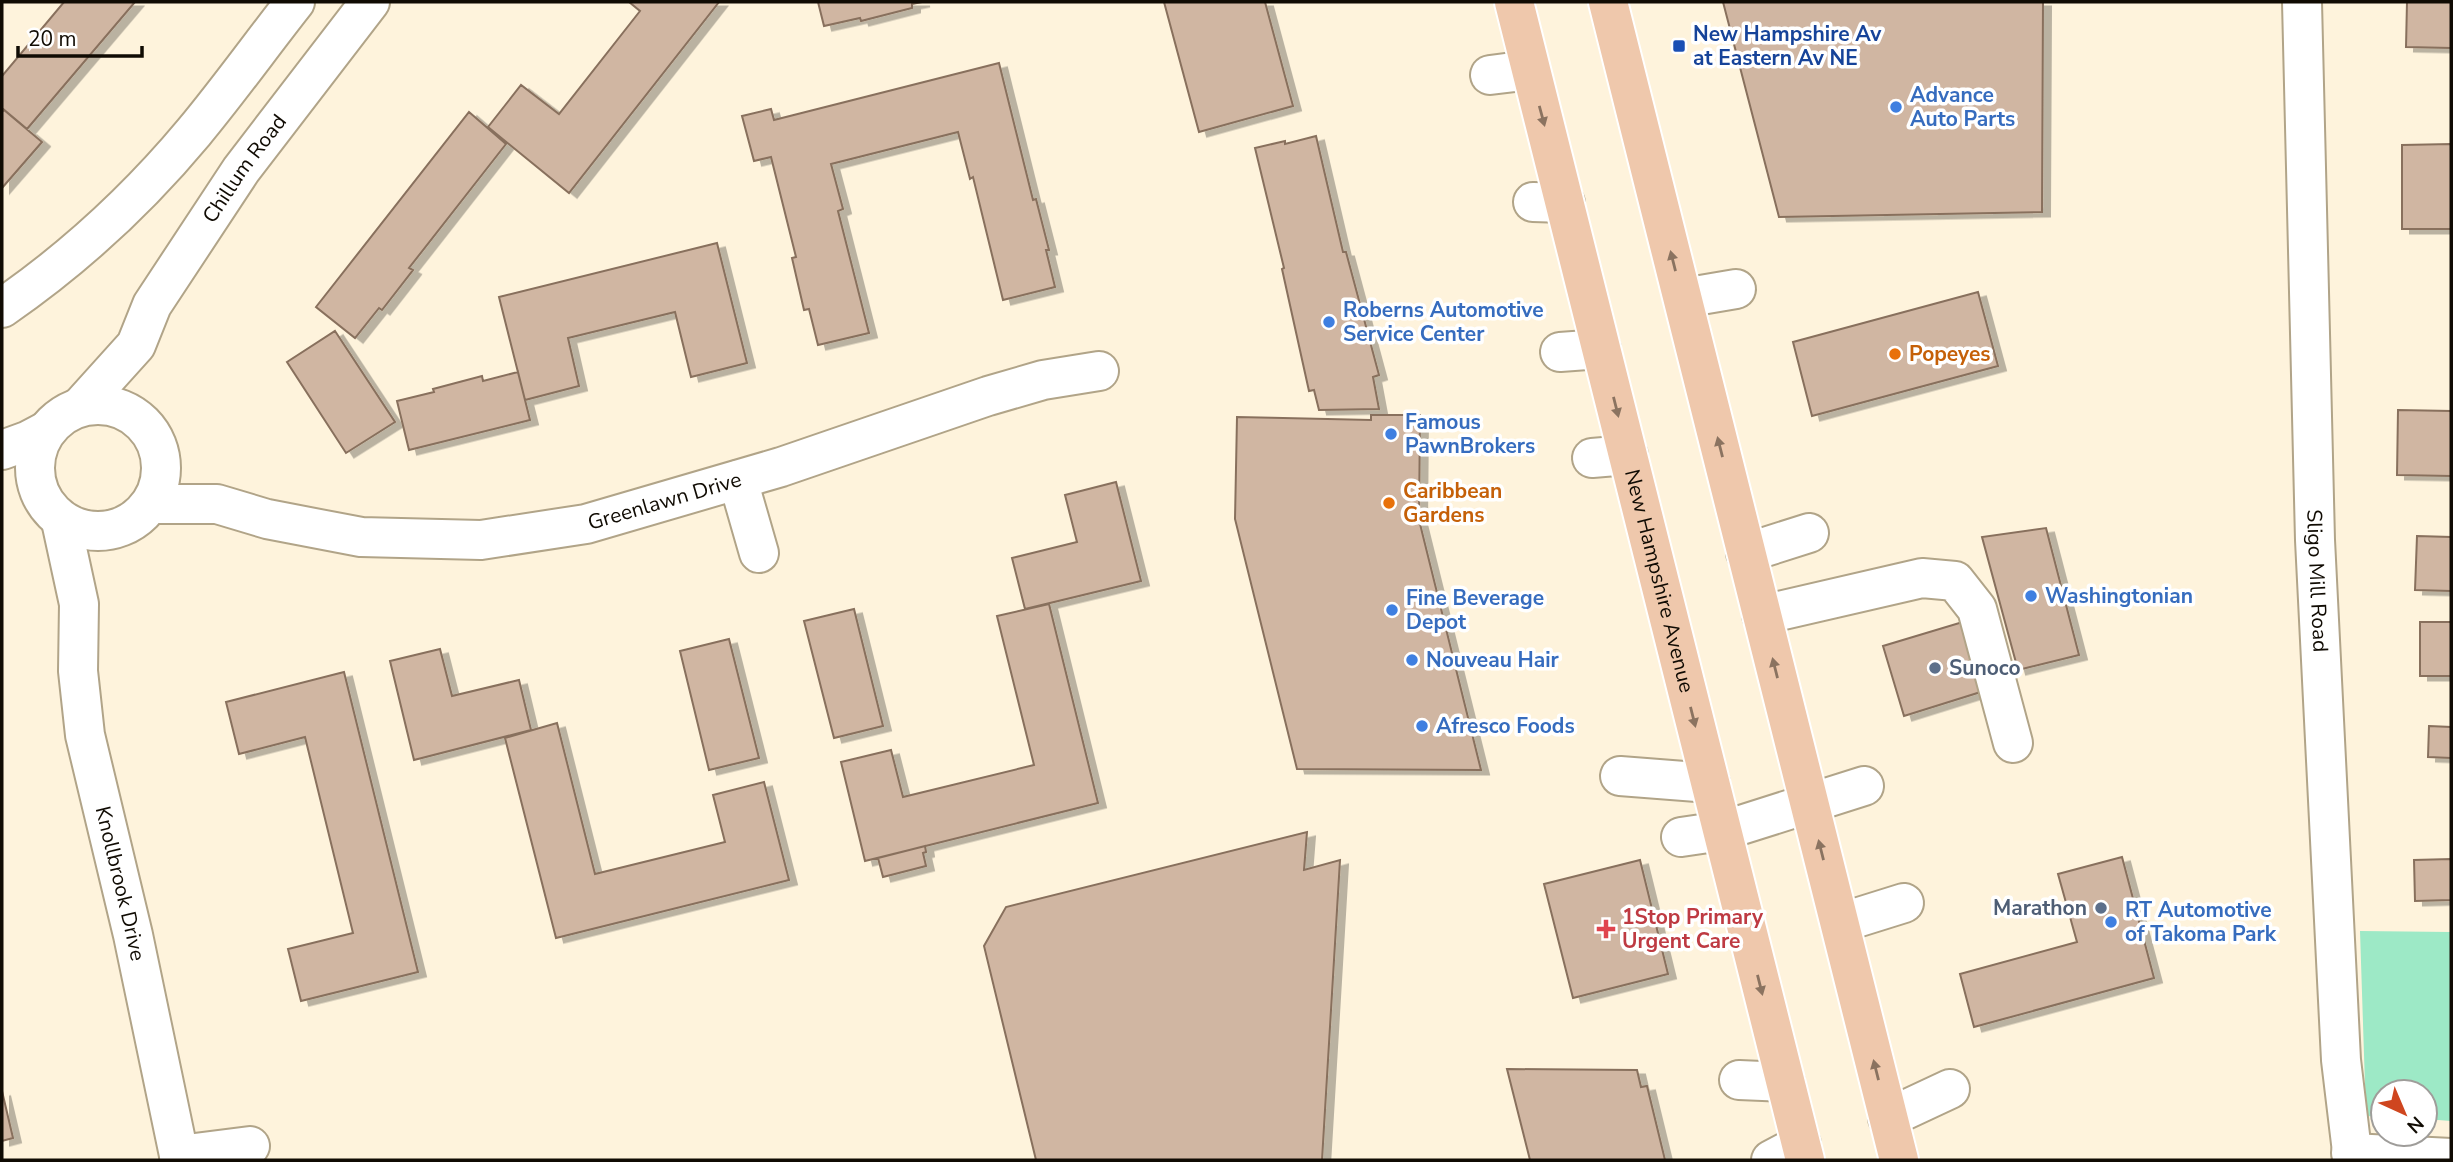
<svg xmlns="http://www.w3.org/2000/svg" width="2453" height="1162" font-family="'Nunito Sans',sans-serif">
	<defs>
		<filter id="shadow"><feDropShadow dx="8" dy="4.5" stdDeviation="0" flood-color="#0004"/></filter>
	</defs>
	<rect width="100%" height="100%" fill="#fef3dc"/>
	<path fill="#9de9c6" d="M2360,931l91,1v189l-26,-2v-27h-42v25l-17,-1z"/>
	<path fill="#d0b6a2" stroke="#88705d" stroke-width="2" filter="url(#shadow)" d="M64,2h71l-108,127 -25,-21v-32z
		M629,2h90l-150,191 -81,-66 33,-42 38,29 81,-103z
		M818,2h104l-10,2v4l-51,13 -1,-3 -36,8z
		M1164,2h101l28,104 -94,26z
		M1723,2h320l-1,210 -263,5z
		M2407,2h44v46l-45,-1z
		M999,63l34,137 3,-1 13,51h-3l9,37 -52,13 -30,-123 -3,2 -12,-47 -127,32 12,45 -5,2 31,122 -51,12 -9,-36 -5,1 -12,-52 4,-1 -25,-100 -17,4 -12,-45 29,-7 3,11z
		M4,110l38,32 -40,46v-76z
		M469,112l37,32 -97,124 4,2 -31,40 -3,-2 -24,30 -39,-31z
		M1316,136l27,116h3l33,123 -6,2 6,32 -60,1 -5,-20 -5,1 -27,-122 2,-1 -29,-120 30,-7v3z
		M2451,144v85h-49v-84z
		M717,243l30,120 -56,14 -16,-65 -107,26 11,48 -54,14 -26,-103z
		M1978,292l20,74 -186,50 -19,-74z
		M335,331l60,91 -49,31 -59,-91z
		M518,372l12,48 -121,30 -12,-49 37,-9 -1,-3 49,-13 1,5z
		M2398,410l53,1v65l-54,-1z
		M1371,415h49l-1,105 62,250 -184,-1 -62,-250 2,-102 134,3z
		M1116,482l25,99 -116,28 -13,-51 65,-16 -12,-47z
		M2046,528l33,127 -61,15 -36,-133z
		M2417,536l34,1v54l-36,-1z
		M1049,604l49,199 -233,58 -24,-99 50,-12 12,47 131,-32 -37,-149z
		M854,609l29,117 -49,12 -30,-117z
		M1966,621l21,69 -83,26 -21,-70z
		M2420,622h31v54h-31z
		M729,639l30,119 -50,12 -29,-119z
		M440,649l12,47 67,-16 12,50 -117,30 -24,-99z
		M344,672l74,300 -117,29 -13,-52 65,-16 -48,-196 -66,17 -13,-52z
		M557,723l38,151 130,-32 -12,-47 51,-13 25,98 -233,58 -51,-200z
		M2429,726l22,1v31l-23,-1z
		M1307,832l-3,38 36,-10 -18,300h-286l-52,-214 22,-39z
		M925,846l1,6 -3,1 3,13 -43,11 -5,-19z
		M2122,857l32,121 -180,49 -14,-53 117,-32 -19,-68z
		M2451,859v41l-36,1 -1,-41z
		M1640,860l28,114 -95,24 -29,-114z
		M1507,1069l130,1 4,17 6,-1 18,74h-135z
		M2,1091l11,47 -11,3z"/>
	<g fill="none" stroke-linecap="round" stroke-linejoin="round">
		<g stroke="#b1a488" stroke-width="42">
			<g id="minor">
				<path id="s1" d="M2302,2l13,538 26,520 12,100"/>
				<path d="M1490,75l40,-5"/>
				<path d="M1533,202l32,1"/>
				<path d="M1683,298l53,-9"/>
				<path d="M2,308c71,-49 137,-110 192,-176 35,-42 67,-87 101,-130"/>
				<path d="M1560,352l41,-3"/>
				<circle cx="98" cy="468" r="63"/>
				<path id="s2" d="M81,406l55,-61 16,-40 89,-135 129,-168"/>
				<path d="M2,450l25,-9 19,-10"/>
				<path d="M1592,458l36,-3"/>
				<path d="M738,480l21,73"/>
				<path id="s3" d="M151,504h66l50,15 94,18 120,3 105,-16 195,-57 207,-71 55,-16 56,-9"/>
				<path id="s4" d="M61,521l18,83 -1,67 7,64 48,200 47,225"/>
				<path d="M1746,553l63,-20"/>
				<path d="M1762,615l160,-37 33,3 22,28 36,134"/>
				<path d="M1620,776l90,7"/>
				<path d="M1681,837l41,-6 142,-45"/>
				<path d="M1840,923l64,-20"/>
				<path d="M1739,1080l46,2"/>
				<path d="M1888,1118l62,-29"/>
				<path d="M2351,1153l100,5"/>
				<path d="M179,1155l71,-9"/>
				<path d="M1771,1160l30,-16"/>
			</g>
		</g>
		<g stroke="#fff" stroke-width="42">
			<g id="major">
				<path id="s5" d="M1514,2l291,1158"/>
				<path d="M1608,2l291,1158"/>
			</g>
		</g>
		<use href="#minor" stroke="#fff" stroke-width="38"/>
		<use href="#major" stroke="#efc8ac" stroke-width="38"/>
	</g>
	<defs><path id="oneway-solid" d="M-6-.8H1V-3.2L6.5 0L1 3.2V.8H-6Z" transform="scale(1.75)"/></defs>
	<g fill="#8b7360">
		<use href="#oneway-solid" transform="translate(1542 116) rotate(75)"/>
		<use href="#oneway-solid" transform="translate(1673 261) rotate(-104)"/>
		<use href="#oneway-solid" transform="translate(1616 407) rotate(76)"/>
		<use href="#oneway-solid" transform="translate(1720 447) rotate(-104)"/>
		<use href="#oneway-solid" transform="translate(1775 668) rotate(-104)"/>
		<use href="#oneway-solid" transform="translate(1693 717) rotate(76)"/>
		<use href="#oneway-solid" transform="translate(1821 850) rotate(-104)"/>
		<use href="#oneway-solid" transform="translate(1760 985) rotate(76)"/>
		<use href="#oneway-solid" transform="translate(1876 1070) rotate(-104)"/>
	</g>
	<rect fill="#1a4fb4" stroke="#fff" stroke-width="2.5" x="1672" y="39" width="14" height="14" rx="3.5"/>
	<g fill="#3f7fe0" stroke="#fff" stroke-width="2.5">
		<circle cx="1896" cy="107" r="7"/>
		<circle cx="1329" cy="322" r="7"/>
		<circle cx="1391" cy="434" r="7"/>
		<circle cx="2031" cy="596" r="7"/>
		<circle cx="1392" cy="610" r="7"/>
		<circle cx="1412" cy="660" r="7"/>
		<circle cx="1422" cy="726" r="7"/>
		<circle cx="2111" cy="922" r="7"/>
	</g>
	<g fill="#e8710a" stroke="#fff" stroke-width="2.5">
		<circle cx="1895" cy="354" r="7"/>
		<circle cx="1389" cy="503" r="7"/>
	</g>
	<g fill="#5c6f8a" stroke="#fff" stroke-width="2.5">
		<circle cx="1935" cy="668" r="7"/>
		<circle cx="2101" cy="908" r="7"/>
	</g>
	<path fill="#e0444e" stroke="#fff" stroke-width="2.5" d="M1602.5 918.5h7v7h7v7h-7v7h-7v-7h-7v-7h7z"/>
	<g text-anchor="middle" stroke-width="7" stroke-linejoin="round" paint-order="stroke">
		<g font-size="21" font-weight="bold" fill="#164399" stroke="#fff" text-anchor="start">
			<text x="1693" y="41">New Hampshire Av<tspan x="1693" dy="24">at Eastern Av NE</tspan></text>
		</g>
		<g font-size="21" font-weight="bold" fill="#366cbe" stroke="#fff" text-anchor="start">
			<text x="1910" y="102">Advance<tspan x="1910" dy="24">Auto Parts</tspan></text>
			<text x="1343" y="317">Roberns Automotive<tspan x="1343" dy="24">Service Center</tspan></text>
			<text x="1405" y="429">Famous<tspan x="1405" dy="24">PawnBrokers</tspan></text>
			<text x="2045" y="603">Washingtonian</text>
			<text x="1406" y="605">Fine Beverage<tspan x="1406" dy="24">Depot</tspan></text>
			<text x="1426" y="667">Nouveau Hair</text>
			<text x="1436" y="733">Afresco Foods</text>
			<text x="2125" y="917">RT Automotive<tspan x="2125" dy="24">of Takoma Park</tspan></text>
		</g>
		<g font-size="21" fill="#100b03" stroke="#fff">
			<text dy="7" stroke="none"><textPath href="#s2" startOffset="290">Chillum Road</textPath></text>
			<text dy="7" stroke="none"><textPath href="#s3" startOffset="522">Greenlawn Drive</textPath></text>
			<text dy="7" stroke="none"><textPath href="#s5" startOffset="597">New Hampshire Avenue</textPath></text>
			<text dy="7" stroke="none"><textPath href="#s1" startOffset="579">Sligo Mill Road</textPath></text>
			<text dy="7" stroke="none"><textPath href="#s4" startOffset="369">Knollbrook Drive</textPath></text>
		</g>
		<g font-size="21" font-weight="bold" fill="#c56008" stroke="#fff" text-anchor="start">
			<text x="1909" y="361">Popeyes</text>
			<text x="1403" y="498">Caribbean<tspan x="1403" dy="24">Gardens</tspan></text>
		</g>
		<g font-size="21" font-weight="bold" fill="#4e5e75" stroke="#fff" text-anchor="start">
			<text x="1949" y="675">Sunoco</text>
			<text x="2087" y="915" text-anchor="end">Marathon</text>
		</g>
		<g font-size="21" font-weight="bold" fill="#be3a42" stroke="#fff" text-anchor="start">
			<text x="1622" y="924">1Stop Primary<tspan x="1622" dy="24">Urgent Care</tspan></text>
		</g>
	</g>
	<rect width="2453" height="1162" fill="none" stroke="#100b03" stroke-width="7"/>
	<g transform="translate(2404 1113) rotate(136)"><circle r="33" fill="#ffffff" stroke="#9f9d9a" stroke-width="2"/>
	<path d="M0-5L12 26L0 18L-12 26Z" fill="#cf461f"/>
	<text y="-10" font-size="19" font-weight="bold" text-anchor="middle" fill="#100b03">N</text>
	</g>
	<path d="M18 46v10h124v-10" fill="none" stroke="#100b03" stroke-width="3.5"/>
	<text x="28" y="46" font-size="21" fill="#100b03" stroke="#ffffff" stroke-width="5" paint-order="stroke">20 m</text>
</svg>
